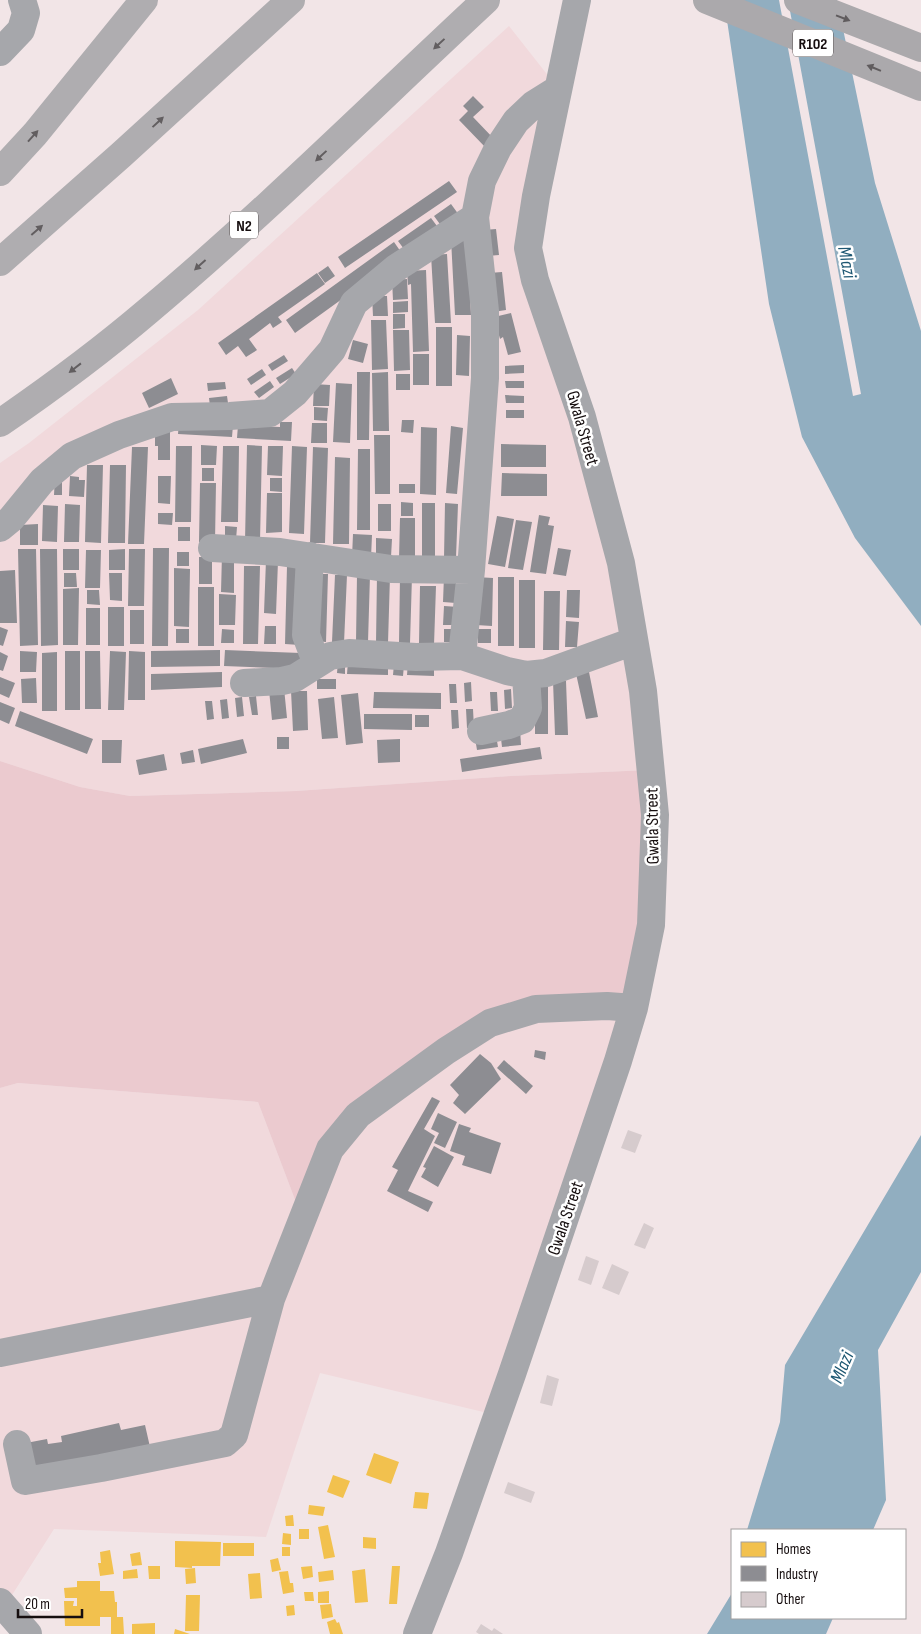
<svg xmlns="http://www.w3.org/2000/svg" width="921" height="1634" font-family="'Sofia Sans Condensed',sans-serif">
	<rect width="100%" height="100%" fill="#f2e5e7"/>
	<path fill="#f1d9dc" d="M509,26l48,61 -29,161 53,169 68,353 -139,6 -214,15 -166,5 -50,-9 -80,-26v-298l29,-20 169,-133z
		M633,1006l-137,409 -176,-42 -54,164 -212,-8 -49,77 -5,-6v-512l18,-5 240,19 39,103 31,-56 161,-127z"/>
	<path fill="#ebcacf" d="M0,761l80,26 50,9 166,-5 214,-15 139,-6 -16,236 -97,1 -179,107 -60,91 -39,-103 -240,-19 -18,5z"/>
	<path fill="#91aec0" d="M724,0h55l74,396 8,-2 -73,-394h49l38,183 46,148v295l-66,-88 -53,-101 -33,-133z
		M921,1135v137l-43,78 8,150 -13,30h-126l33,-108 5,-57z
		M732,1593v25h101l-7,16h-119z"/>
	<path fill="#f2c14e" d="M374,1453l25,9 -8,22 -25,-9z
		M333,1475l17,6 -7,17 -16,-6z
		M415,1492l14,1 -2,16 -14,-1z
		M309,1505l16,2 -2,9 -15,-2z
		M293,1515l1,11h-8l-1,-10z
		M328,1525l7,32 -11,2 -6,-32z
		M299,1529h10v10h-10z
		M283,1533l8,1v11l-9,-1z
		M363,1537l13,1v11l-13,-1z
		M175,1541l46,1 -1,24h-28v2l-17,-1z
		M223,1543h31v13h-31z
		M282,1547h8v9h-8z
		M110,1550l4,24 -14,2 -2,-13h3l-1,-11z
		M140,1552l2,13 -10,1 -2,-12z
		M278,1558l3,12 -9,2 -2,-12z
		M148,1566h12v13h-11z
		M312,1566l1,11 -10,2 -2,-12z
		M392,1566h8l-3,38h-8z
		M195,1568l1,15 -10,1 -1,-15z
		M137,1569l1,9 -15,1v-8z
		M365,1569l3,33 -13,1 -3,-32z
		M333,1570l1,10 -15,2 -1,-10z
		M288,1571l2,12h3l1,9 -11,2 -4,-22z
		M260,1573l2,25 -12,1 -2,-25z
		M77,1581h23v10h14l1,11h2v15h6l1,17h-13v-17h-11v9h-35l-1,-25h10l-1,5h4v-8h-12l-1,-10 13,-1z
		M329,1591v12h-11v-11z
		M304,1592h9l1,9h-9z
		M186,1595h14l-1,36h-14z
		M331,1604l2,13 -11,2 -2,-14z
		M294,1605l1,10 -8,1 -1,-10z
		M335,1619l2,4 2,-1 4,12h-13l-3,-12z
		M155,1623v11h-23v-10z
		M175,1629l15,5h-16z"/>
	<path fill="#8d8d92" d="M473,96l11,11 -11,10 22,23 -9,8 -27,-28 9,-9 -5,-5z
		M449,181l8,11 -112,76 -7,-11z
		M451,204l8,11 -17,12 -8,-11z
		M431,218l9,12 -33,23 -9,-12z
		M496,229l3,26 -12,1 -3,-26z
		M467,238l4,77h-16l-4,-76z
		M394,242l9,13 -108,78 -9,-13z
		M447,254l4,69h-16l-4,-68z
		M328,266l7,10 -10,7 -7,-10z
		M426,270l3,81 -16,1 -2,-68 -3,1 -1,-14z
		M502,272l4,38 -13,2 -4,-39z
		M317,273l8,11 -47,33 4,5 -9,6 -3,-5 -21,16 8,11 -11,7 -8,-11 -12,9 -8,-12z
		M407,279l1,20 -15,1 -1,-20z
		M372,296h15l1,20h-15z
		M408,301v11l-15,1v-11z
		M511,313l10,39 -13,3 -5,-18 -3,2 -6,-22z
		M393,314h12v14l-12,1z
		M371,320h15l2,49 -16,1z
		M436,327h16v59h-16z
		M393,330h16l1,40 -16,1z
		M457,335l13,1 -1,40 -13,-1z
		M353,340l15,4 -5,19 -15,-4z
		M413,354h16v31h-16z
		M284,355l4,6 -16,10 -4,-6z
		M524,365v8l-19,1v-8z
		M292,368l4,6 -16,10 -4,-6z
		M262,369l4,6 -15,10 -4,-6z
		M357,372h13l-1,68h-12z
		M388,372l1,59h-16l-1,-58z
		M396,374h14v16h-14z
		M171,378l7,16 -29,14 -7,-15z
		M270,381l4,6 -15,11 -5,-6z
		M505,381h19v7h-18z
		M225,382l1,7 -18,2 -1,-8z
		M336,383l16,1 -2,59 -17,-1z
		M314,384l16,1 -1,21h-16z
		M505,395l19,1v7h-18z
		M227,396l1,7 -18,3 -1,-8z
		M314,407l14,1 -1,13 -13,-1z
		M506,410h18v8h-18z
		M402,420h12l-1,13 -12,-1z
		M179,422l54,3 -1,12 -54,-3z
		M280,422h12l-1,19 -54,-3 1,-13 42,2z
		M155,423l15,2v35h-12v-14h-3z
		M312,423h15v20h-16z
		M451,426l12,2 -6,66 -11,-1z
		M421,427l16,1 -1,67 -16,-1z
		M374,435h16v59h-15z
		M501,444l45,1v22h-45z
		M201,445l16,1 -1,19h-15z
		M247,445l15,1 -2,96 -15,-1z
		M176,446h16l-1,76h-16z
		M223,446h16l-1,76h-17z
		M268,446h15l-1,30 -15,-1z
		M292,446l15,1 -3,87 -15,-1z
		M132,447h16l-4,97h-16z
		M313,447l15,1 -3,95h-15z
		M358,449h12v81h-13z
		M335,457l15,1 -1,86h-16z
		M87,465h16l-2,78 -16,-1z
		M110,465h16l-1,78h-17z
		M202,468h12v13h-12z
		M502,473l45,1v22h-46z
		M55,476l7,1v18h-8z
		M70,476l9,1v3h6l-1,17 -15,-1z
		M158,476h13l-1,28 -12,-1z
		M270,478h12v14l-12,-1z
		M200,483h16l-1,59h-16z
		M399,484h16v9h-16z
		M267,493h15v39l-16,1z
		M401,502l12,1v13h-12z
		M422,503h13v55h-13z
		M445,503l13,1 -2,54h-12z
		M65,504l15,1 -1,37h-15z
		M378,504h13v27h-13z
		M43,505l15,1 -1,36 -15,-1z
		M158,513h15l-1,12 -14,-1z
		M539,515l11,2 -2,8 6,1 -8,48 -16,-2z
		M497,516l17,3 -9,48 -17,-3z
		M400,518h15v41h-16z
		M516,520l16,2 -9,48 -15,-2z
		M38,524v21h-18v-20z
		M225,526l12,1 -1,13h-11z
		M178,527h12v14h-12z
		M353,534l19,1 -1,23 -19,-1z
		M376,538l16,1 -1,18h-15z
		M153,548h16l-1,98h-16z
		M558,548l13,2 -5,26 -13,-2z
		M18,549h18l2,96 -18,1z
		M40,549h17l1,96 -17,1z
		M63,549h16v21h-16z
		M125,549v21h-16v-20z
		M129,549h16l-1,57h-16z
		M86,550h15l-1,38h-15z
		M177,552h12v14h-12z
		M222,554h12v39l-13,-1z
		M199,557h13v27h-13z
		M266,560l12,1 -2,53 -12,-1z
		M244,566h16l-2,78h-15z
		M287,566l15,1 -2,78 -15,-1z
		M174,568l16,1 -1,58 -15,-1z
		M15,570l2,53h-17v-52z
		M64,573h12l1,14h-13z
		M109,573h13v28l-12,-1z
		M315,574h13l-2,68 -13,-1z
		M335,575h12l-3,68 -12,-1z
		M357,575h13l-2,67h-12z
		M377,575l13,1 -2,67h-12z
		M400,576h12l-2,67h-11z
		M444,576h12v27l-13,-1z
		M476,577l17,1 -1,48 -16,-1z
		M498,577h16v69h-16z
		M519,580h16v68h-16z
		M420,586h16l-2,59 -15,-1z
		M198,587h16v59h-16z
		M79,588l-1,57h-15v-56z
		M87,590h12l1,15 -13,-1z
		M567,590h13l-1,28 -13,-1z
		M544,591h16l-1,59h-16z
		M219,594l17,1 -1,30h-16z
		M444,606l15,1 -1,18h-15z
		M108,607h16v39h-16z
		M86,608h14v37h-14z
		M130,610h14v34h-14z
		M566,621l13,1 -2,25h-12z
		M265,626h11v18h-12z
		M0,627l8,3 -5,16 -3,-1z
		M176,629h13v14h-13z
		M222,629l12,1v13h-13z
		M444,629h13v14l-13,-1z
		M478,629h13v14h-13z
		M220,650v16l-69,1v-16z
		M225,650l76,3v16l-77,-3z
		M20,651l17,1 -1,20h-16z
		M65,651h15v59h-15z
		M85,651h15l1,58h-16z
		M110,651l16,1 -2,58h-16z
		M129,651l16,1v48h-17z
		M0,652l8,4 -5,15 -3,-1z
		M57,652v59h-15v-58z
		M338,661l7,1v12l-8,-1z
		M348,661l40,1v13l-41,-1z
		M408,662l26,1v13l-27,-1z
		M394,664l10,1 -1,11 -10,-1z
		M588,667l10,50 -12,2 -11,-50z
		M222,672v15l-71,3v-16z
		M0,677l15,6 -6,15 -9,-4z
		M36,678l1,25h-15l-1,-24z
		M317,679h19v10h-19z
		M535,680l13,1v53h-13z
		M553,681h13l2,54h-13z
		M471,682l1,19 -7,1 -1,-19z
		M449,684h7l1,19h-7z
		M284,688l3,30 -15,2 -3,-30z
		M511,689l1,19 -7,1 -1,-19z
		M291,691h16l1,39 -15,1z
		M374,692l67,1v16l-68,-1z
		M490,692h7l1,19h-7z
		M358,693l5,50 -17,2 -5,-50z
		M256,696l2,19h-6l-3,-18z
		M242,697l2,19 -7,1 -2,-19z
		M334,697l4,41 -16,1 -4,-40z
		M227,699l2,19 -7,1 -2,-19z
		M205,701h7l2,18 -7,1z
		M0,702l15,6 -6,16 -9,-4z
		M466,709h7l1,19h-7z
		M451,710h7l1,18 -7,1z
		M20,711l73,28 -6,15 -72,-28z
		M364,714h48v16l-48,-1z
		M415,715h14v12h-14z
		M520,728l1,17 -19,2 -2,-17z
		M496,735l2,12 -21,3 -2,-12z
		M277,737h12v12h-12z
		M243,739l4,14 -46,11 -3,-15z
		M400,739v23l-22,1 -1,-23z
		M102,740h20l-1,23h-19z
		M540,747l2,12 -80,13 -2,-13z
		M193,750l2,12 -13,2 -2,-11z
		M164,754l3,16 -28,5 -3,-15z
		M535,1050l11,2 -1,8 -11,-3z
		M480,1054l11,9 10,16 -36,35 -12,-11 6,-8 -9,-10z
		M504,1060l29,26 -7,8 -29,-26z
		M432,1097l8,4 -16,28 11,7 -27,55 25,11 -5,10 -41,-21 11,-21 -6,-3z
		M438,1113l19,9 -12,26 -11,-5 5,-10 -8,-4z
		M459,1124l12,4 -2,4 32,11 -10,31 -29,-9 3,-9 -15,-5z
		M434,1146l20,11 -16,30 -17,-10 5,-9 -3,-1z
		M119,1423l2,7 24,-5 5,22 -118,24 -6,-28 21,-4 1,5 14,-2 -1,-6z"/>
	<path fill="#d6cbcd" d="M628,1130l14,5 -7,18 -14,-5z
		M644,1223l10,5 -9,21 -11,-4z
		M586,1256l13,5 -8,24 -13,-5z
		M612,1264l17,8 -10,23 -17,-7z
		M547,1375l12,4 -7,27 -12,-3z
		M508,1482l27,10 -4,11 -27,-10z
		M481,1624l11,7 2,-3 9,6h-24l-3,-2z"/>
	<g fill="none" stroke-linecap="round" stroke-linejoin="round">
		<path stroke="#a6a7ab" stroke-width="28" d="M0,52l21,-22 5,-17 -4,-13
			M0,528l11,-9 31,-38 30,-25 47,-21 53,-18 58,-1 40,-3 25,-20 37,-43 22,-47 42,-35 79,-51
			M212,548l68,4 111,17 80,1
			M310,556l-4,79 6,16 8,11
			M462,656l9,-86 14,-192v-67l-10,-94 7,-36 16,-33 18,-27 18,-17 24,-15
			M244,683l38,-2 13,-3 35,-22 19,-3 67,4 46,-1 45,15 19,4 20,-2 88,-32
			M481,731l28,-6 13,-5 6,-12 -2,-33
			M0,1353l271,-54
			M17,1444l8,37 76,-13 124,-25 9,-8 37,-136 59,-150 28,-34 88,-64 44,-28 46,-14 71,-3 27,2
			M0,1602l28,32
			M417,1634l32,-81 63,-179 106,-313 16,-53 17,-83 4,-110 -12,-124 -22,-128 -39,-146 -47,-137 -7,-32 8,-52 41,-196"/>
		<path stroke="#aba9ac" stroke-width="28" d="M707,0l214,87
			M798,0l123,48"/>
		<path stroke="#afadb0" stroke-width="28" d="M0,172l35,-38 109,-134
			M0,262l121,-107 170,-155
			M0,423c51,-35 101,-72 148,-112 117,-98 226,-207 338,-311"/>
	</g>
	<defs><path id="oneway-solid" d="M-6-.8H1V-3.2L6.5 0L1 3.2V.8H-6Z" transform="scale(1.25)"/></defs>
	<g fill="#605c5e">
		<use href="#oneway-solid" transform="translate(843 18) rotate(21)"/>
		<use href="#oneway-solid" transform="translate(874 68) rotate(-158)"/>
	</g>
	<g fill="#625e60">
		<use href="#oneway-solid" transform="translate(439 44) rotate(137)"/>
		<use href="#oneway-solid" transform="translate(158 122) rotate(-43)"/>
		<use href="#oneway-solid" transform="translate(33 136) rotate(-48)"/>
		<use href="#oneway-solid" transform="translate(321 156) rotate(137)"/>
		<use href="#oneway-solid" transform="translate(37 230) rotate(-41)"/>
		<use href="#oneway-solid" transform="translate(200 265) rotate(138)"/>
		<use href="#oneway-solid" transform="translate(75 368) rotate(142)"/>
	</g>
	<g text-anchor="middle" stroke-width="5" stroke-linejoin="round" paint-order="stroke">
		<g fill="#fff" stroke="#5c5657" stroke-width="1">
			<rect x="793" y="29.5" width="40" height="27" rx="4"/>
			<rect x="230" y="211.5" width="28" height="27" rx="4"/>
		</g>
		<g font-size="16" font-weight="bold" fill="#160e0f">
			<text x="813" y="49">R102</text>
			<text x="244" y="231">N2</text>
		</g>
		<g font-size="18" fill="#160e0f" stroke="#fff">
			<text transform="translate(583 428) rotate(74)" y="6">Gwala Street</text>
			<text transform="translate(652 826) rotate(-91)" y="6">Gwala Street</text>
			<text transform="translate(565 1218) rotate(-71)" y="6">Gwala Street</text>
		</g>
		<g font-size="19" font-style="italic" fill="#1d5772" stroke="#fff">
			<text transform="translate(848 262) rotate(79)" y="7">Mlazi</text>
			<text transform="translate(841 1367) rotate(-67)" y="7">Mlazi</text>
		</g>
	</g>
	<rect x="731" y="1529" width="175" height="90" fill="#ffffff" stroke="#a29f9f"/>
	<rect x="741" y="1542" width="25" height="15" fill="#f2c14e" stroke="#a29f9f"/>
	<text x="776" y="1554" font-size="15" fill="#160e0f">Homes</text>
	<rect x="741" y="1566" width="25" height="15" fill="#8d8d92" stroke="#a29f9f"/>
	<text x="776" y="1579" font-size="15" fill="#160e0f">Industry</text>
	<rect x="741" y="1592" width="25" height="15" fill="#d6cbcd" stroke="#a29f9f"/>
	<text x="776" y="1604" font-size="15" fill="#160e0f">Other</text>
	<path d="M18 1609v8h64v-8" fill="none" stroke="#160e0f" stroke-width="2.5"/>
	<text x="25" y="1609" font-size="15" fill="#160e0f" stroke="#ffffff" stroke-width="4" paint-order="stroke">20 m</text>
</svg>
